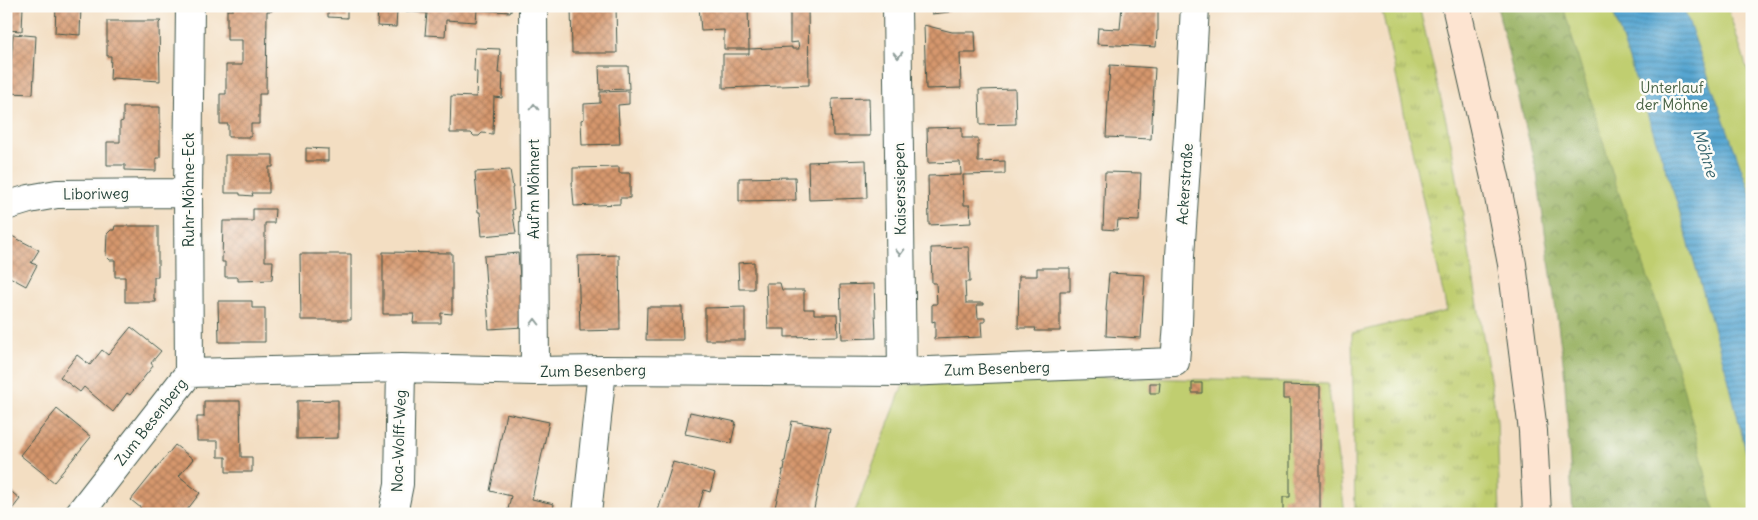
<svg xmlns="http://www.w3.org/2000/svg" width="1758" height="520" font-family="Delius,sans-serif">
	<defs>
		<pattern id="grass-tufts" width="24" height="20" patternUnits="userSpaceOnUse" patternTransform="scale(1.25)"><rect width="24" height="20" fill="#c0ce70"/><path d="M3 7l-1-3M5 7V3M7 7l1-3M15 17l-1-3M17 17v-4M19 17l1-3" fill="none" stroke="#9ba85d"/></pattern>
		<pattern id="forest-crowns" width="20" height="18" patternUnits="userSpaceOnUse" patternTransform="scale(1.25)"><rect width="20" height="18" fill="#98b162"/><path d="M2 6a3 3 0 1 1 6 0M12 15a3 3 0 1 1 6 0" fill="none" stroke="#7b9152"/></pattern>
		<pattern id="water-rules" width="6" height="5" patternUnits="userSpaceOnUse" patternTransform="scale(1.25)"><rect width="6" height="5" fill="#57a6d1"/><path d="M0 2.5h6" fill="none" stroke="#4788aa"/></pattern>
		<pattern id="building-cross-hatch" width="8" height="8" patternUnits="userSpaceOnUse" patternTransform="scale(1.25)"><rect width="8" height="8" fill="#d6976d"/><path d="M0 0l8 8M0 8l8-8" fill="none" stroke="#ad7c5a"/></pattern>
	</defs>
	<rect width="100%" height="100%" fill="#fdfcf7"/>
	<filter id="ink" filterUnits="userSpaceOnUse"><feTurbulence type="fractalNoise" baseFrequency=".02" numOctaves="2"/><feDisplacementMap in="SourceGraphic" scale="10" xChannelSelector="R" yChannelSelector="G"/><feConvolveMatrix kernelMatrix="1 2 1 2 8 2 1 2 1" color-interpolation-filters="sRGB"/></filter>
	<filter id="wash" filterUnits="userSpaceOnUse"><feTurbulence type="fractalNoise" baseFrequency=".0096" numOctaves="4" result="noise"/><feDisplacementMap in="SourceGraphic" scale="20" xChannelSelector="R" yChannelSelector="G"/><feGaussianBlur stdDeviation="1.12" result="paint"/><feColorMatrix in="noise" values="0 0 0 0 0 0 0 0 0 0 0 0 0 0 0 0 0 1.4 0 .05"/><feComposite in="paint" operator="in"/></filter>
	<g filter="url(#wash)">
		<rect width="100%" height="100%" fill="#f3dec2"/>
		<path fill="url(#grass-tufts)" stroke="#708652" d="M1381,6h38l32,136 46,279 3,93h-145l-3,-181 95,-22z"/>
		<path fill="url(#forest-crowns)" stroke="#5c774b" d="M1497,6h114l141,508h-179l-9,-146 -27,-194z"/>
		<path fill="#c0ce70" stroke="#708652" d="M1563,6h164l25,78v430h-37l-14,-59 -20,-75 -17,-56 -49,-142z
			M1100,377l228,6 17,131h-491l49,-129z"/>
		<path fill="url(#water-rules)" stroke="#3b7282" d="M1611,6h72l69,192v278l-24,-98 -51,-175z"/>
		<g id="blocks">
			<path fill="url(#building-cross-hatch)" d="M6,6h17l-1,25 -16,-1z
				M56,6h25l-1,29 -25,-2z
				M233,6h39v5h-5l-1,83h-7v30h-8v13h-23v-13h-8v-30h6v-29h16v-25h-15v-30h6z
				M328,6h19v12l-19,-1z
				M378,6h133v6l-34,-2 -1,12 -30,-2 -1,16 -20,-1 2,-22 -30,-2 -1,16 -19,-1z
				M571,6h45l1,47h-45z
				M699,6h49l1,43 43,-2v2h7l-1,-7 -8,1v-37h18l1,79 -86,3v-34h26v-5h-25v-19l-23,1z
				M931,6h17l1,6 -17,2z
				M1122,6h36v25h-1l-1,16 -59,-3 1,-16 22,1z
				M107,21h54l-2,2 1,58 -48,-3v2h-2l1,-24h-4z
				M924,25l28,7h23l1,21h-16l1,35 -35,1z
				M13,34l23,2 -3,58 -24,-1z
				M475,48l25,1 -2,24h5l-1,25 -8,-1 -1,37 -11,-1 -3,3h-5l-3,-3h-21l1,-37 25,1 1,-25 -3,-1z
				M1110,65l45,3 -4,71 -45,-2z
				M599,66h29l1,23 -29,1z
				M1015,89l1,35 -36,1 -1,-35z
				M629,91v13l-11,1 2,39 -38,1 -1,-25 3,-1v-15l16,-1v-11z
				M869,98l1,38h-37l-1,-37z
				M123,107h37v51h-4v13l-31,-1v-5h-18v-23h13v-20l3,-1z
				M962,127v11h16v24l27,-1v13l-42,1 1,30h6l1,18 -42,2 -1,-49 33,-1v-3l-1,-10 -32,1 -1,-35z
				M306,148l22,1v12h-22z
				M225,155h48v12h-4v26h-17l1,3 -13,-1v-2h-15z
				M866,160l1,38 -58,2 -1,-38z
				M619,167v6h11v25h-10v6l-46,2 -2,-24h1v-14z
				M510,170l3,18h-1l2,21 -2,1 4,23 -34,3 -2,-24h-2l-3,-40z
				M1105,172l36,1 -2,48 -21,-1 -1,10 -14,-1z
				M795,177l1,23 -57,1v-23z
				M253,209h22l-1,14h-9v38h8l-1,19 -34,1v-4h-13v-15h-3l1,-41h30z
				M115,226h43v51h-4v23h2v2h-31v-25h-10v-17h-5l-4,-4 1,-22 4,-4h3z
				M6,233l33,17 -8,13 6,2 -11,21 -20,-11z
				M969,247l1,35h-5l1,21h18v2h-7l1,13h7v4h-4l1,15 -48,2v-2h1v-16l-3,1v-18h5l-1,-21h-4l-1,-35z
				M383,252l69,1v61l-11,-1v10h-28l1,-9h-31z
				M518,253l6,74 -35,2 -5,-73z
				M300,254h51v66h-50z
				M619,255l1,75 -40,1 -2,-75z
				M754,262v27h-15l-1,-26z
				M1037,268h33v23h-10v40h-25l1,-3h-18l1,-52h18z
				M1109,273l36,2 -4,63 -35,-2 1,-25h-1z
				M766,283h14l2,7h22v19h10v5h23l1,22 -53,1v-8h-17z
				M874,284l2,54 -34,1 -2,-54z
				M218,301h34v7h13v34h-46z
				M647,307h35l1,33h-37z
				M745,307v33h-40v-32z
				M131,327l30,24 -10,12 2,3 -23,29 -3,-2 -14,19 -29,-25 -4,5 -20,-15 17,-22 13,10 12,-15 6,5z
				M1150,383h10l-1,10h-9z
				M1192,383h10v10h-10z
				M1283,385l37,1v128h-37v-17h7v-98h-7z
				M338,400v38l-41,1v-38z
				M204,401h36l1,56h11v15h-26v-15h-8v-16h-21v-24h7z
				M57,409l34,28 -37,45 -34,-27z
				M690,412l46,10 -5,21 -46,-9z
				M506,413l43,9 -17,77 22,5 -2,10h-45l4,-18 -21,-5z
				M792,421l38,7 -17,86h-28l-11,-2 9,-40 -1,-2h2l1,-7h-1v-2h1z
				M175,445l18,14 -14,17 21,17 -16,21h-48l5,-6 -10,-8z
				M673,462l42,12 -5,18 -6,-2 -6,20 5,1v2l-5,-1 -1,2h-40z
				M6,487l14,12 -10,13 2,2h-6z"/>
		</g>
	</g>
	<g filter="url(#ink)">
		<use href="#blocks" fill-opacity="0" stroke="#3f5549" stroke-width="1"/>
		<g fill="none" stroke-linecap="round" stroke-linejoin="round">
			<g stroke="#3f5549" stroke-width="30">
				<path id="street" d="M533,6l2,365
					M897,6l5,366
					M6,206l23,-7 28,-5 131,-1
					M189,373l212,-5 134,3 67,-1 300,2 273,-10 3,-39 2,-67 9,-136 6,-114
					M189,373l-1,-180 2,-187
					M79,514l110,-141
					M393,514l6,-30 2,-116
					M587,514l15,-144"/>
			</g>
			<g stroke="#3f5549" stroke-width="30">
				<path id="secondary" d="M1456,6l40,176 16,82 21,167 4,83"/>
			</g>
			<use href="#street" stroke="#fff" stroke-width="28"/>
			<use href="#secondary" stroke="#fde4d1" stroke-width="28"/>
		</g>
		<defs><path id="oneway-chevron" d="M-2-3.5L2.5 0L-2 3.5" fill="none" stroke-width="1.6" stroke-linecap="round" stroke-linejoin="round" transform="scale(1.25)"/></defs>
		<g stroke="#8f9e9a">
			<use href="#oneway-chevron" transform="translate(898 55) rotate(89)"/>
			<use href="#oneway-chevron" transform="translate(534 107) rotate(-90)"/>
			<use href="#oneway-chevron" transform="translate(900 252) rotate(89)"/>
			<use href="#oneway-chevron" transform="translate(535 322) rotate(-90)"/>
		</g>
	</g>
	<g text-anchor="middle" stroke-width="5" stroke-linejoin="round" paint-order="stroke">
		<g font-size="15" fill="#476143" stroke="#fdfcf7">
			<text x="1672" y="93">Unterlauf<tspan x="1672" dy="17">der Möhne</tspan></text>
		</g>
		<g font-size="15" fill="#1f3d34" stroke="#fdfcf7">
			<text transform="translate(1185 184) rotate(-86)" y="5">Ackerstraße</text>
			<text transform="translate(534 189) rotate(-90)" y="5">Auf'm Möhnert</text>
			<text transform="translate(900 189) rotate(-91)" y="5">Kaiserssiepen</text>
			<text transform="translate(189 190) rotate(-90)" y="5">Ruhr-Möhne-Eck</text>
			<text transform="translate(96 194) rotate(-1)" y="5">Liboriweg</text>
			<text transform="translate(997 369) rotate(-2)" y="5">Zum Besenberg</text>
			<text transform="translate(593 371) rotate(-1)" y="5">Zum Besenberg</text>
			<text transform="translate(151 422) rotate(-52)" y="5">Zum Besenberg</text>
			<text transform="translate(399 441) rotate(-88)" y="5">Noa-Wolff-Weg</text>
		</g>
		<g font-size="16" font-style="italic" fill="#33626b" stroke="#fdfcf7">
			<text transform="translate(1706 153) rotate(73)" y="6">Möhne</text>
		</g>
	</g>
	<rect width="1758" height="520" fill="none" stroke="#fdfcf7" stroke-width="25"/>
</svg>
